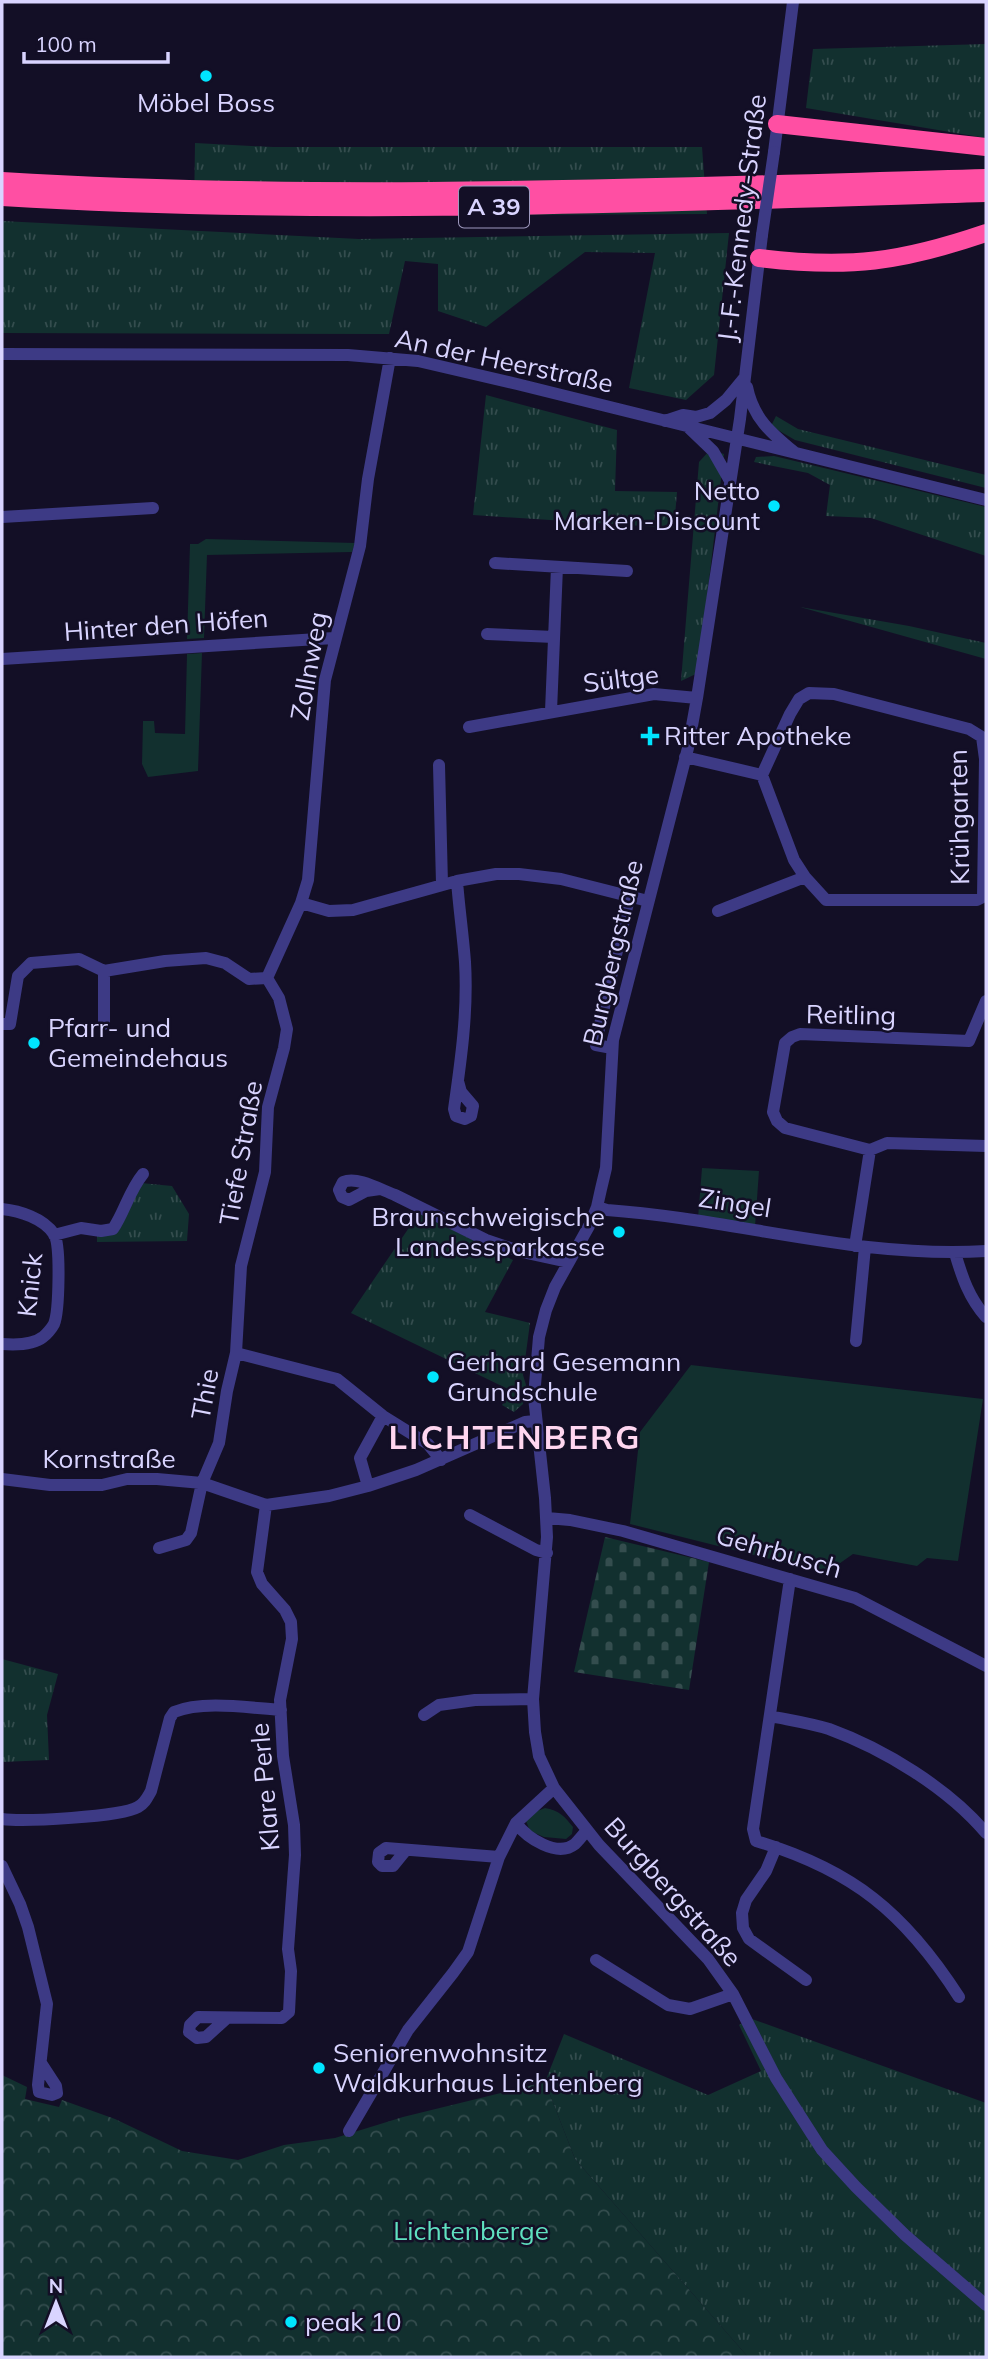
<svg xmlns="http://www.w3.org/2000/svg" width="988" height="2359" font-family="Mulish,sans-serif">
	<defs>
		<pattern id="grass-tufts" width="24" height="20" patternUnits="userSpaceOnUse" patternTransform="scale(1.75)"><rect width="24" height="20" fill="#12302f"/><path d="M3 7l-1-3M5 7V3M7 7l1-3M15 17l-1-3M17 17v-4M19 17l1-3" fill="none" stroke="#344d4e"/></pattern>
		<pattern id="forest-crowns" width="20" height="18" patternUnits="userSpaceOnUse" patternTransform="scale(1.75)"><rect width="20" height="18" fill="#12302f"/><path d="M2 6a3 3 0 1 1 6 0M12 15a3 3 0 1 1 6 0" fill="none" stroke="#344d4e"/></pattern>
		<pattern id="cemetery-stones" width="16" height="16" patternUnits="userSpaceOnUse" patternTransform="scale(1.75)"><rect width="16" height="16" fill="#12302f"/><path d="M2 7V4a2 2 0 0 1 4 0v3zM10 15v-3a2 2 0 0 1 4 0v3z" fill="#344d4e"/></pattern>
	</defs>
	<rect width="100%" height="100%" fill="#130f26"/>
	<path fill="url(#grass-tufts)" d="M986,44v94l-180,-30 7,-59z
		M195,143l78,4h429l5,67 -182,1 -331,-2z
		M2,221l357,18 370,-6 -15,142 -28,25 -57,-12 26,-135 -70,-1 -99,75 -48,-16v-47l-33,-3 -16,73 -387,-1z
		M486,395l131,35 -2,61 62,1 -3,36 -201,-13z
		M776,416l22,13 188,46v13l-191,-48 -24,-14z
		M710,450l14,4 -26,219 -17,8 18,-219z
		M774,456l212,51v49l-115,-38 -45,-2 4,-31 -22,-12 -54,-11 2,-5z
		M800,607l109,19 77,17v16z
		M141,1183l31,3 17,28 -2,27 -90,1v-8l14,-1z
		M419,1213l94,47 -28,52 45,11 -7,52 3,10 -3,19 -9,8 -12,-7 10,-14 -161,-78z
		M2,1659l56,15 -11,41 2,45 -47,2z
		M752,2019l234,84v254h-238l-173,-198 -30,-77 19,-48 144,61 53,-24 -22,-46z"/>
	<path fill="url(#forest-crowns)" d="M2,2075l25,12 -2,12 34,8 3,-7 53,19 67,32 56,9 46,-15 51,-7 68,-21 142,-35 30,77 173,198h-746z"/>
	<path fill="url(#cemetery-stones)" d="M605,1537l104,25 -20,128 -115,-18z"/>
	<path fill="#12302f" d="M206,539l149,4 -3,9 -145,3 -3,83 -17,1 3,-95h8z
		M202,653l-4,118 -50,6 -6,-13 1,-43h11l1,12 30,1 2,-80z
		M702,1168l57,3 -4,56 -57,-9z
		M691,1365l292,34 -25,162 -31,-3 -10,8 -64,-12 -27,19 -196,-49 10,-92z
		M545,1808c14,2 20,9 28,19l-1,7 -6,5 -22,-2 -14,-6 -4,-10 6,-8z"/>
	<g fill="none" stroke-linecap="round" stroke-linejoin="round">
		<path stroke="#3d3a85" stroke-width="12" d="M774,152l19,-150
			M762,235l-22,184 -43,279 -9,50 -75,292 -7,128 -5,21 -4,18 -8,19 -34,61 -9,23 -7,27 -5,60 11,101 2,39 -14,162 2,33 4,24 15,32 45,57 109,114 25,35 43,84 46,72 34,37 49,48 81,70
			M2,354l346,1 70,6 99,23 469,116
			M747,387c6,31 24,46 47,65
			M665,421l18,-6 13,2 14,-4 16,-13 19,-23
			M689,428l24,23 16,28
			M2,517l151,-9
			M495,563l132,8
			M487,634l67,3
			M2,659l332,-21
			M551,711l6,-144
			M469,727l185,-33 43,4
			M685,757l77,18 32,85 11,17 21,23h151l6,-3 2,-138 -3,-22 -13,-8 -135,-35 -25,-1 -10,6 -9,15 -28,61
			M439,765l3,119
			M457,881c2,27 6,54 8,81 3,49 -4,98 -11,147l2,7 9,3 6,-3 2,-10 -12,-14 -3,-11
			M301,903l28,8 24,-1 104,-29 39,-7h23l42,5 87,22
			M718,911l87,-34
			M104,971v53
			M267,978l34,-75 7,-23 17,-200 35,-134 8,-67 22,-121
			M986,1001l-17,40 -169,-7 -8,3 -7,6 -12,69 4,9 8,7 85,22 17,-7 99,3
			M2,1024h8l8,-48 13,-13 48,-4 25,12 61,-10 41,-3 19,5 24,16 18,-1
			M612,1048l-16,-3v-3l32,-139 5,-7
			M380,1189l-14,2 -17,9 -7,-3 -3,-7 4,-8c15,-6 38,8 52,13l91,45 36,12 46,10
			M597,1207l10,3c127,9 251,49 379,41
			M2,1209c18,2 41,9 52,25 7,11 5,78 0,90 -2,4 -8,11 -11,13 -10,8 -28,8 -41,7
			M54,1235l27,-7 20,3 12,-2c12,-18 16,-38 30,-55
			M855,1246l15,-96
			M955,1253c7,24 14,45 31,64
			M856,1341l9,-94
			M236,1353l101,26 46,37 45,28 13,16
			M2,1479l48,6h52l25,-6h30l45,4 64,22 63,-9 39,-10 48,-16 109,-48 10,-1
			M368,1486l-8,-28 23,-42
			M470,1515l66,35 11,3
			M547,1518l23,2 53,11 232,67 131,68
			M159,1548l27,-8 5,-7 11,-50 17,-40 8,-52 9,-38 5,-87 24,-94 3,-65 16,-59 3,-19 -8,-31 -12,-20
			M790,1579l-37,250 3,12c97,29 149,72 203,156
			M424,1715l15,-10 36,-5 58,-1
			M770,1716c19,4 40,7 59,13 55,20 119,59 157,104
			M2,1819c21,3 119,-2 136,-12 7,-4 9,-9 13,-16l19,-73 4,-6c29,-12 76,-4 107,-2
			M516,1823c11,15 41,35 59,21 4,-4 8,-9 12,-14
			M776,1847l-10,24 -20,29 -4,13 1,15 6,11 57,41
			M406,1850l-13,16h-11l-4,-4 1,-9 7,-5 113,9
			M2,1866l18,38 8,23 19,77 -9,81 1,7 13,3 5,-2 -1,-7 -15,-23
			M596,1960l72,45 22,4 43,-15
			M227,2018l-21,19 -9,1 -8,-6 1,-7 8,-8 84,1 7,-6 2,-41 -3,-22 7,-94 -1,-30 -11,-69 -3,-56 12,-61 -1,-17 -6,-12 -23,-26 -5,-12 9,-67
			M349,2131l59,-101 45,-57 15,-21 31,-95 17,-34 38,-35"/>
		<path stroke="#ff4fa3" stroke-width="18" d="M777,124l209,23
			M2,181c328,20 656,6 984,-3
			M2,197c328,20 656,6 984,-4
			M759,258c90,11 142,4 227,-25"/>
		<path stroke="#3d3a85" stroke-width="12" d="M762,235l12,-83"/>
	</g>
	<g fill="#00e5ff" stroke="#130f26" stroke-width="2.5">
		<circle cx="206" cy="76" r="7"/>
		<circle cx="774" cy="506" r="7"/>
		<path d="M646.5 725.5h7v7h7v7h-7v7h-7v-7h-7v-7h7z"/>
		<circle cx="34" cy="1043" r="7"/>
		<circle cx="619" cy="1232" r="7"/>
		<circle cx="433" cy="1377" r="7"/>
		<circle cx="319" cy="2068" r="7"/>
		<circle cx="291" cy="2322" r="7"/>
	</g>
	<g text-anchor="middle" stroke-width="5" stroke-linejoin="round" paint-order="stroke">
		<rect fill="#130f26" stroke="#9e99be" stroke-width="2" x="459" y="186.5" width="70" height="41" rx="5"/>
		<g font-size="24" font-weight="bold" fill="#d9d4ff">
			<text x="494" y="215">A 39</text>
		</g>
		<g font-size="26" fill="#d9d4ff" stroke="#130f26" text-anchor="start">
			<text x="206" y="112" text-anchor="middle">Möbel Boss</text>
			<text x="760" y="500" text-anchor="end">Netto<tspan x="760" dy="30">Marken-Discount</tspan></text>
			<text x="664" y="745">Ritter Apotheke</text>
			<text x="48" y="1037">Pfarr- und<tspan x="48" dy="30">Gemeindehaus</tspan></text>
			<text x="605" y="1226" text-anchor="end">Braunschweigische<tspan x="605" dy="30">Landessparkasse</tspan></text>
			<text x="447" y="1371">Gerhard Gesemann<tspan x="447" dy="30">Grundschule</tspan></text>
			<text x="333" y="2062">Seniorenwohnsitz<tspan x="333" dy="30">Waldkurhaus Lichtenberg</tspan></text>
			<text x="305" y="2331">peak 10</text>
		</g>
		<g font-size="26" fill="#d9d4ff" stroke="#130f26">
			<text transform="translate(742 218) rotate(-83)" y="9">J.-F.-Kennedy-Straße</text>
			<text transform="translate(504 361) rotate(12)" y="9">An der Heerstraße</text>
			<text transform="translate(166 625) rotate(-4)" y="9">Hinter den Höfen</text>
			<text transform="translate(309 666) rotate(-80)" y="9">Zollnweg</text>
			<text transform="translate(621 679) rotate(-7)" y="9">Sültge</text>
			<text transform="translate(959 817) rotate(-91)" y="9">Krühgarten</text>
			<text transform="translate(613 953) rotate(-77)" y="9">Burgbergstraße</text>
			<text transform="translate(851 1015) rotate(1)" y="9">Reitling</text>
			<text transform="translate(241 1153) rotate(-80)" y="9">Tiefe Straße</text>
			<text transform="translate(735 1203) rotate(9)" y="9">Zingel</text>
			<text transform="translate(30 1285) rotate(-84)" y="9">Knick</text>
			<text transform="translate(205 1394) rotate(-79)" y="9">Thie</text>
			<text x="109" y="1468">Kornstraße</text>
			<text transform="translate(779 1552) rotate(16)" y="9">Gehrbusch</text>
			<text transform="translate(265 1787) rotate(-95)" y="9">Klare Perle</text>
			<text transform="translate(673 1892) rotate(48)" y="9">Burgbergstraße</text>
		</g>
		<g font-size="26" fill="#5fe0c0" stroke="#130f26">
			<text x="471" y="2240">Lichtenberge</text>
		</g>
		<g font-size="33" font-weight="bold" letter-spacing="2" fill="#ffd6f0" stroke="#130f26">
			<text x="515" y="1449">LICHTENBERG</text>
		</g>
	</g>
	<rect width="988" height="2359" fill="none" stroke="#d9d4ff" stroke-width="7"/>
	<g transform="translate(56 2303)" stroke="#130f26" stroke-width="5" paint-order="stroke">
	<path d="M0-5L12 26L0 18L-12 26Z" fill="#d9d4ff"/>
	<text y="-10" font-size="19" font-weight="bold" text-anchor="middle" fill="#d9d4ff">N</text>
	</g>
	<path d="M24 52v10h144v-10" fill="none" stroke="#d9d4ff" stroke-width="3.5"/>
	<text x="35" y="52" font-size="21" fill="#d9d4ff" stroke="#130f26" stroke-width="5" paint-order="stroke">100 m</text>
</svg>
